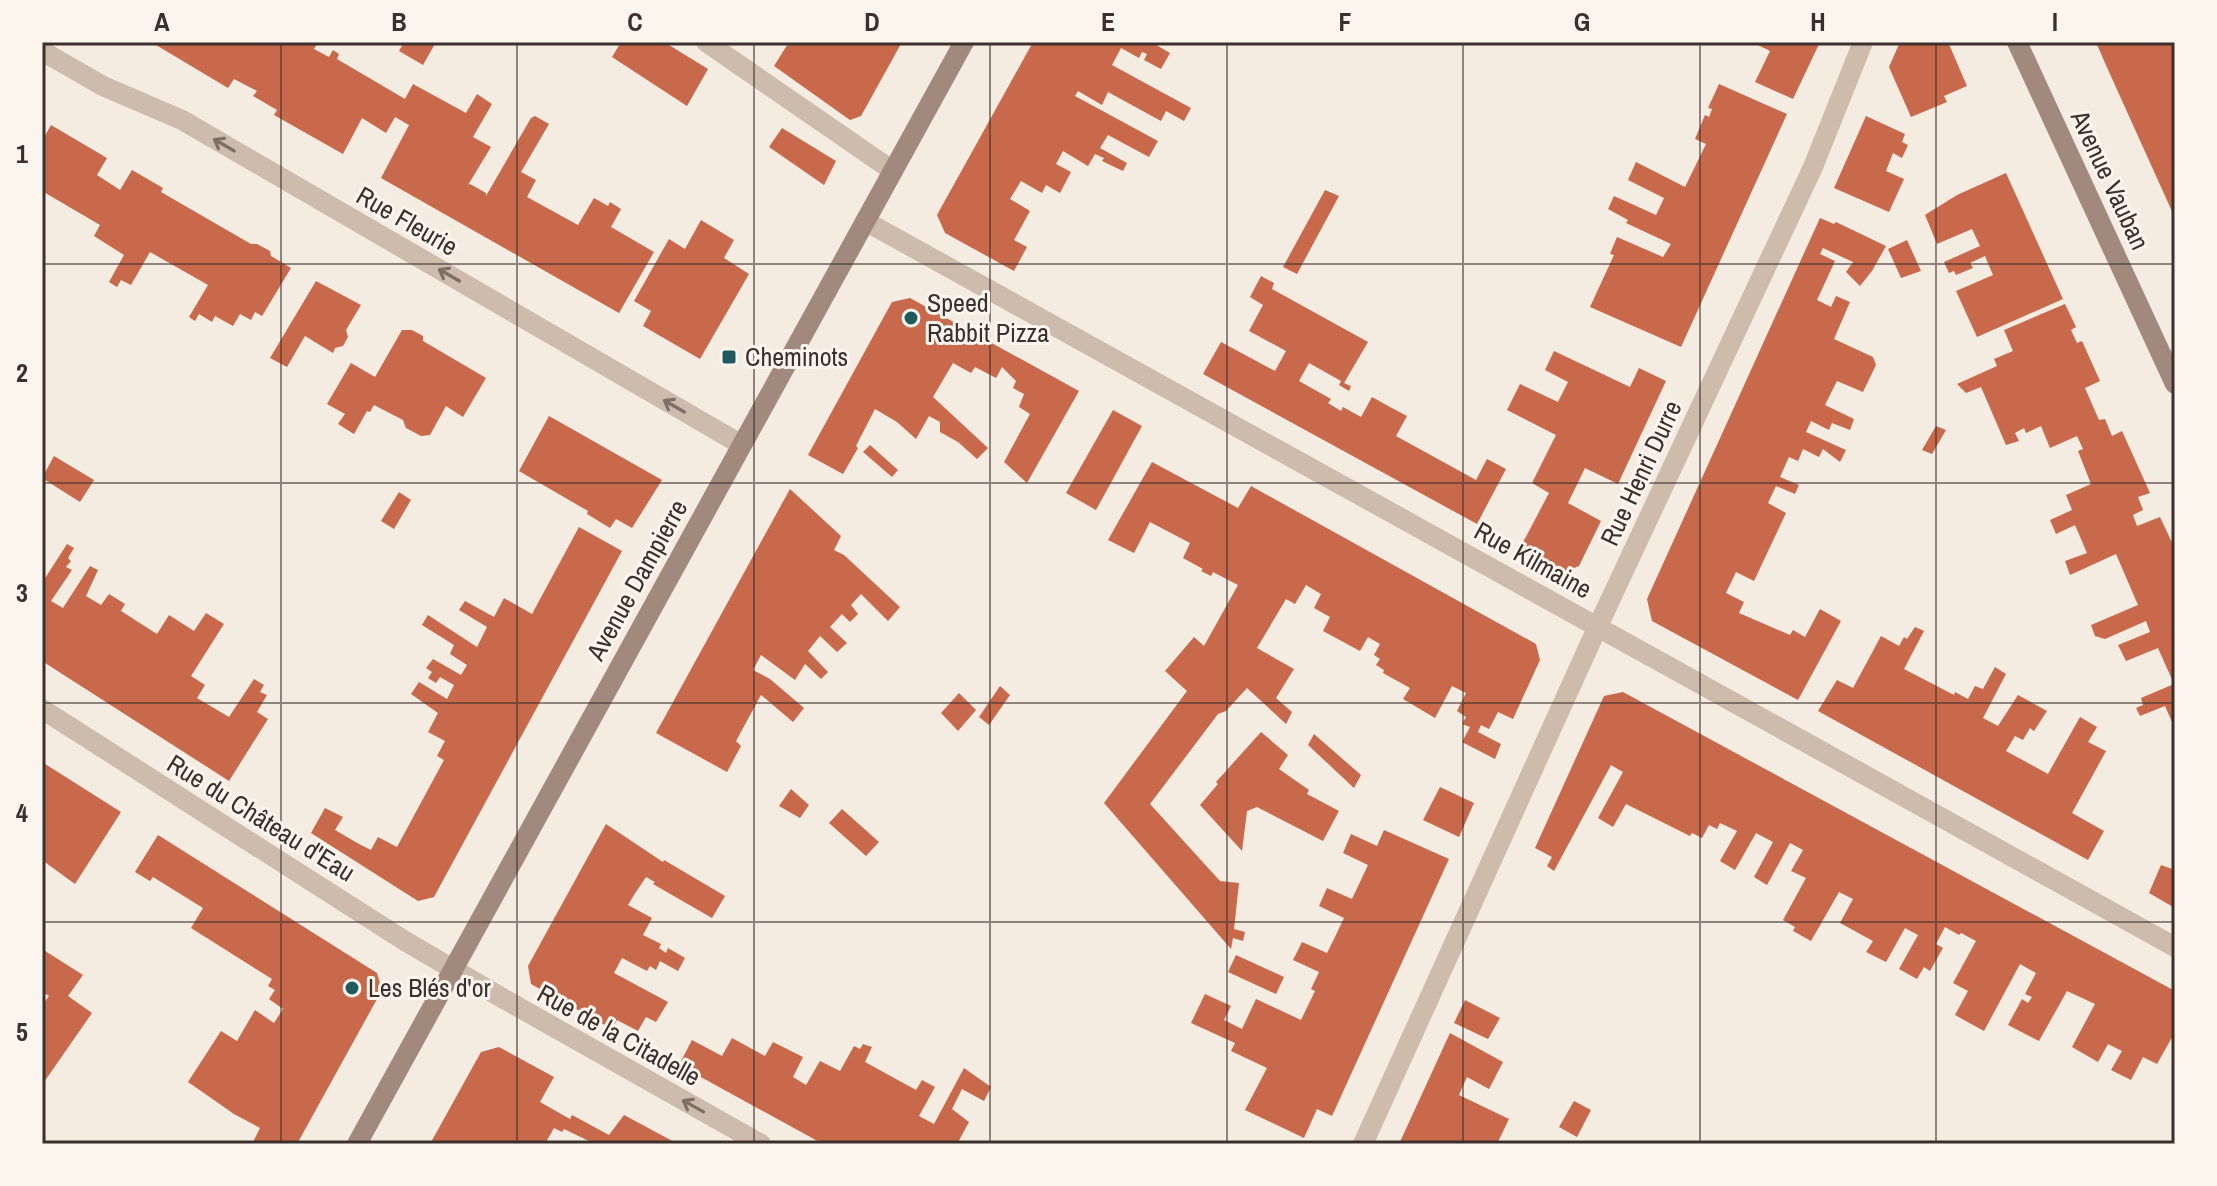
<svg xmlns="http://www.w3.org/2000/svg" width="2217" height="1186" font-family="'Archivo Narrow',sans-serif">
	<rect width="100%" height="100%" fill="#f4ebe1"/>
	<path fill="#c8694b" d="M151,42h167l-4,7 15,8 4,-7 6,4 -2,5 68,40 8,-15 53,29 11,-19 15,10 -19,33 18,10 -23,38 2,-1 16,9v3l45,-78 4,-2 14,8 -28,48 15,8 -9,17 51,28 16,-27 14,8 2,-4 11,7 -10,18 43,25 -35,61 -238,-135 28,-53 -14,-8 -9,16 -24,-15 -19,36 -69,-39 3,-5 -24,-14 4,-5 -23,-12 -6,9z
		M404,42h32l-13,23 -24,-14z
		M621,42h43l44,27 -21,37 -75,-49z
		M789,42h113l-41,74 -11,4 -76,-54z
		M1033,42h118l19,11 -9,16 -17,-9 3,-6 -5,-2 -3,6 -18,-10 -9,17 79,43 -7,13 -18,-10 -5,10 -53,-29 -6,13 -24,-14 -3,5 83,45 -9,16 -41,-22 -8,13 27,15 -4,8 -21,-10 2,-3 -9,-4 -7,12 -25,-15 -7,13 15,8 -11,21 -14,-8 -4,8 -21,-12 -11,18 20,12 -16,29 13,7 -13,24 -69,-38 -8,-18z
		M1752,42h68l-27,57 -38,-17 15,-31z
		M1900,42h48l19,44 -23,10 3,6 -36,15 -22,-50z
		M2096,42h79v176l-70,-155z
		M1719,84l68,30 -106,233 -91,-40 24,-52 -4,-1 7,-17 46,20 8,-13 -45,-21 2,-3 -20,-11 6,-13 42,19 8,-17 -36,-18 8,-18 49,25 21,-43 -11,-5 10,-24 4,2 3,-8 -4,-1z
		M1866,116l39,18 -3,8 6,3 -6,13 -9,-5 -7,18 18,8 -15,33 -55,-24z
		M51,125l56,33 -10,17 23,15 12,-20 31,18 -2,4 90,52h6l13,7 1,5 20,12 -29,48 -7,-4 -4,8 -11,-6 -7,12 -18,-10 -3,6 -13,-8 -4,7 -6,-4 19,-32 -58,-33 -19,33 -10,-5 -4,7 -8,-5 15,-27 -30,-19 6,-11 -58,-34v-50z
		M782,128l54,33 -12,24 -55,-38z
		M2006,173l57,126 -86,38 -21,-46 37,-16 -8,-19 -15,7 3,5 -17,7 -2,-4 -5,2 -5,-11 36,-16 -8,-17 -35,15 -12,-29 32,-20z
		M1325,190l14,6 -42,78 -14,-7z
		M1820,218l14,6 2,-2 50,24 -14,25 -12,15 -14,-14 7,-10 -30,-14 -3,6 15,7 -18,39 14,7 5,-11 14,6 -16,37 39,18 3,8 -13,27 -26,-11 -12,24 29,14 -4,11 -18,-7 -3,7 -18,-9 -5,11 40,18 -6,12 -17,-13 -4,8 -16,-8 -5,12 -9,-4 -9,20 19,8 -4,9 -19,-8 -8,17 18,10 -32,68 -18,-9 -10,21 18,9 -5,11 51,22 3,-5 12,7 15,-28 21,12 -43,79 -146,-79 -5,-22z
		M701,220l33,20 -10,18 25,16 -49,85 -57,-33 8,-15 -17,-10 35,-62 16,10z
		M1907,240l14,31 -20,7 -13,-29z
		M1261,276l13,7 -2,6 96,53 -24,41 7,3 -2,5 -10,-6 2,-4 -32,-18 -10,18 32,18 -3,4 13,8 2,-4 18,10 11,-20 18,10 17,9 -11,20 80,44 11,-21 19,10 -29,55 -274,-150 18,-32 54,29 11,-20 -37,-20 14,-26 -13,-8z
		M316,281l45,24 -15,25 2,7 -5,9 -8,2 -2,5 -28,-17 -18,31 -17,-9z
		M910,298l169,93 -52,92 -23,-21 26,-48 -11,-7 5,-13 -11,-6 3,-7 -14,-14 -6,11 -21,-11 -4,6 -18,-10 -20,34 55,51 -11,11 -19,-17 -18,-10v-10l-11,-6 -13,23 -19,-17 -22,-13 -19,37 2,2 -15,26 -35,-19 84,-153z
		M2065,304l11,23 -5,3 6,13 5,-2 18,40 -15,7 14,32 6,-1 7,17 10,-5 28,62 -12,4 5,13 -10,5 4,11 23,-9 15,32v180l-10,-23 -25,10 -4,-8 7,-3 -2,-7 33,-14 -16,-36 -32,13 -8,-16 32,-13 -4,-11 -41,18 -10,-3 -4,-11 47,-20 -22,-51 -46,21 -5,-14 22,-8 -12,-28 -19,9 -6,-14 22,-10 -6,-15 25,-11 -13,-33 5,-2 -6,-13 -27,12 -9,-22 -15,7 -2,-5 -9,5 4,8 -13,4 -25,-58 -15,6 -9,-9 40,-18 -3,-7 19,-8 -9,-21z
		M402,330h10l11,6v5l63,37 -23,39 -17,-11 -16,29 -9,1 -15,-8 -3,-8 -29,-15 -4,7 -3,-1 -13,23 -16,-10 7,-10 -18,-10 24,-41 24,14z
		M1554,351l76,36 9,-19 27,13 -48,103 -33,-16 -17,35 33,18 -22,45 -15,6 -44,-24 29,-55 -17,-10 24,-48 -49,-25 13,-26 38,18 10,-20 -23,-12z
		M1113,410l29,16 -46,84 -30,-17z
		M549,416l113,64 -30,48 -16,-9 -6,9 -23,-14 1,-3 -69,-40z
		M1936,426l10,4 -14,24 -10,-4z
		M870,445l28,25 -6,7 -29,-25z
		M54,456l40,24 -14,22 -38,-24z
		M1152,462l86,46 13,-22 285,158 4,16 -27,59 -15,-7 -9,17 -8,-4 -3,7 23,12 -6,15 -33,-17 8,-15 -8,-3 4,-7 -9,-6 9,-18 -14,-7 -17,32 -32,-19 7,-11 -27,-15 1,-3 -8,-5 4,-6 -6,-4 6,-11 -12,-7 -8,14 -37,-20 7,-14 -16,-9 7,-14 -15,-9 -11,19 -9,-5 -29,49 37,21 -18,29 16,14 -6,12 -39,-36 -21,23 -8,3 -68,90 70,77 19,2 -5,46 11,3 -2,9 -10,-3 -2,11 -127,-146 83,-112 -22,-20 29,-34 10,9 34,-61 -25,-13 -2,4 -10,-5 2,-2 -20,-11 7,-15 -40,-21 -16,31 -26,-13z
		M790,489l51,47 -7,14 10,5 56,52 -12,14 -27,-27 -10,11 7,9 -8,8 -8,-8 -12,13 17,16 -10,9 -17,-16 -12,15 20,21 -7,7 -16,-15 -10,16 -34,-25 -8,15 17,9 34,29 -11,14 -32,-27 -25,46 5,5 -14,26 -71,-39z
		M399,492l12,8 -17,29 -13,-8z
		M579,527l43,24 -188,346 -16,4 -107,-68 14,-25 18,9 -8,13 24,14 12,6 7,-13 19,10 47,-87 -7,-4 8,-15 -17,-9 10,-19 -27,-19 8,-12 28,17 7,-14 -14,-8 -4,6 -8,-5 4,-6 -6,-4 7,-9 28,16 6,-10 -17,-11 4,-9 -32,-20 6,-10 49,32 10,-20 -28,-17 6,-9 29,16 10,-19 28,16z
		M67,544l7,4 -6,10 3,3 -5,6 6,3 -21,31 12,7 27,-42 8,4 -12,26 15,9 8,-11 16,10 -4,7 36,23 12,-19 25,16 12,-18 18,11 -33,52 14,9 -8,13 32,19 25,-38 10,6 -4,7 7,3 -10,17 11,7 -39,62 -187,-120v-78z
		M1915,627l9,4 -20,38 50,26 1,-3 13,7 7,-13 8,3 12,-22 11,7 -23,44 15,8 20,-31 29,16 -13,20 -4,-3 -7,12 -8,-4 -9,15 42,23 32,-57 17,10 -9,15 18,9 -34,62 32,18 -16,29 -270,-149 19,-31 16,8 28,-52 18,10 5,-9 3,2z
		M1000,686l10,9 -21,30 -10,-8z
		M1623,692l552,299v41l-18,32 -14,-7 -12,23 -20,-10 11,-19 -14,-7 -10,18 -26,-15 23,-43 -28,-13 -28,50 -31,-16 14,-26 6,4 4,-6 -7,-3 11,-21 -16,-9 -36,67 -29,-16 13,-24 -15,-8 23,-42 -15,-8 -2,2 -14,-8 -9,17 7,4 -13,23 -6,-4 -7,12 -18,-10 19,-34 -13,-7 -19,34 -20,-10 7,-11 -33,-18 13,-24 -14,-7 -28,49 -18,-10 2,-4 -12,-7 23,-42 -15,-7 12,-21 -13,-7 -23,42 -13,-8 19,-35 -17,-9 -21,37 -15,-9 17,-30 -17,-8 -3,6 -8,-4 -7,13 -10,-5 -2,3 -64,-32 -13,23 -15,-9 25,-46 -12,-7 -57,106 -7,-5 5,-9 -17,-9 69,-152z
		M959,693l17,17 -18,21 -17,-18z
		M1261,732l27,23 -9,14 30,21 -2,4 32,17 -16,30 -66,-34 -10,4 -5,40 -42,-46 18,-21 -2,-2z
		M1314,734l47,41 -7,13 -46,-43z
		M42,762l79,50 -46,72 -33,-24z
		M1440,787l34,16 -15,34 -36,-17z
		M791,789l18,16 -9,13 -21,-12z
		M842,809l37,33 -13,14 -37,-33z
		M606,824l57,38 1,-2 61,36 -13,22 -59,-34 2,-2 -9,-5 -12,18 -6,10 24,13 -9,17 18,9 -2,4 7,5 2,-5 17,10 -7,13 -18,-10 -4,9 -6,-4 -3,5 -25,-13 -8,15 54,29 -12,20 -10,-5 -8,14 -21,-11 -5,9 -81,-45 -3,-18z
		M1384,830l65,29 -117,257 -15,-7 -13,29 -59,-28 22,-42 -36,-17 4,-8 -44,-20 14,-29 26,12 -7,14 18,9 14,-30 45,21 14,-29 -4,-2 8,-17 -26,-12 9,-18 25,11 8,-16 9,-19 -25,-12 8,-18 25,11 16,-34 -25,-12 8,-19 26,12z
		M158,835l219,138 5,17 -85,154h-45l8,-16 -26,-14 -46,-32 33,-51 16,10 18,-31 19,13 9,-14 -14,-10 6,-9 -7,-4 4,-7 -81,-51 12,-20 -50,-31 -3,4 -15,-9z
		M2161,865l14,5v38l-26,-15z
		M42,949l41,26 -15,21 24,17 -50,72v-80l7,-9 -7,-4z
		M1236,955l48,22 -8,17 -48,-22z
		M1465,1000l35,18 -12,21 -34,-16z
		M1450,1033l53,29 -14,27 -22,-12 -8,18 50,24 -12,25h-98z
		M732,1038l33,18 8,-14 30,15 -10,20 13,8 14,-24 20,10 14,-25 6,3 3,-5 9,3 -7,15 51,28 6,-10 13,7 -16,29 15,8 30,-56 27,19 -7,14 -22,-12 -10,20 17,13 -12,22h-134l-144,-79 13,-25 30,16z
		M499,1047l55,30 -14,25 30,17 2,-4 37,20 15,-20 54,29h-83l-31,-15 -2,3 -8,-4 -9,16h-115l51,-92z
		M1574,1101l17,9 -14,27 -18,-10z"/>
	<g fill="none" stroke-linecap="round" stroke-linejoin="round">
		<path stroke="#cdbbac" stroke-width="20" d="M706,42l187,129
			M42,51l61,35 79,34 560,325
			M865,221l1310,726
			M42,709l363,232 99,58 257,145
			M1363,1144l235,-518 215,-459 50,-125"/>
		<path stroke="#a18a7d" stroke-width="20" d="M2017,42l158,342
			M357,1144l607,-1102"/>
	</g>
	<defs><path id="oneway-shaft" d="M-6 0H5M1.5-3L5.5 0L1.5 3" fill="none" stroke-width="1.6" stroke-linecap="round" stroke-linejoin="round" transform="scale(2)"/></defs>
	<g stroke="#7d6f65">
		<use href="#oneway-shaft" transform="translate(224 145) rotate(-150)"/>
		<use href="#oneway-shaft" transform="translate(449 275) rotate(-150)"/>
		<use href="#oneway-shaft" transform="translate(674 406) rotate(-150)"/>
		<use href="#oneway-shaft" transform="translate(693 1106) rotate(-151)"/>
	</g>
	<path fill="none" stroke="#3b302b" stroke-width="2" stroke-opacity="0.55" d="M281,42v1102M517,42v1102M754,42v1102M990,42v1102M1227,42v1102M1463,42v1102M1700,42v1102M1936,42v1102M42,264h2133M42,483h2133M42,703h2133M42,922h2133"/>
	<g fill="#1f5a5e" stroke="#fbf5ee" stroke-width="3">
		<circle cx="911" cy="318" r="8"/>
		<rect x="721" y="349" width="16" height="16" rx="4"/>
		<circle cx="352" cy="988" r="8"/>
	</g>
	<g text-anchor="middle" stroke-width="6" stroke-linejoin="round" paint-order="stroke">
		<g font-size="26" fill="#3b302b" stroke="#fbf5ee">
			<text transform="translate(2110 180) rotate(65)" y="9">Avenue Vauban</text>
			<text transform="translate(407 221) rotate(30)" y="9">Rue Fleurie</text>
			<text transform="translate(1641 473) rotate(-65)" y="9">Rue Henri Durre</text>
			<text transform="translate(1533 560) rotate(29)" y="9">Rue Kilmaine</text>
			<text transform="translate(637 580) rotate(-61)" y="9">Avenue Dampierre</text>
			<text transform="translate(261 818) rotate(32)" y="9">Rue du Château d'Eau</text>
			<text transform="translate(619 1035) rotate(29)" y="9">Rue de la Citadelle</text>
		</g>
		<g font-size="26" fill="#3b302b" stroke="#fbf5ee" text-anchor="start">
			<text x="927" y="312">Speed<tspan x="927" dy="30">Rabbit Pizza</tspan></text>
			<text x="745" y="366">Cheminots</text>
			<text x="368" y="997">Les Blés d'or</text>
		</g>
	</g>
	<rect width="2217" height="1186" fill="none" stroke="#fbf5ee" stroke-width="88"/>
	<rect x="44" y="44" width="2129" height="1098" fill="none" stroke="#3b302b" stroke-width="3"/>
	<g font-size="26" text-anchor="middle" font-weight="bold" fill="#3b302b">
		<text x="162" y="31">A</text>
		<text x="399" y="31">B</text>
		<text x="635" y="31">C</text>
		<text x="872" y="31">D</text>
		<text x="1108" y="31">E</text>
		<text x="1345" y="31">F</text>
		<text x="1582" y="31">G</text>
		<text x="1818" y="31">H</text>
		<text x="2055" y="31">I</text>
		<text x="22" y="163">1</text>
		<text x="22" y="382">2</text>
		<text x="22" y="602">3</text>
		<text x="22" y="822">4</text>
		<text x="22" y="1041">5</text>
	</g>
</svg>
